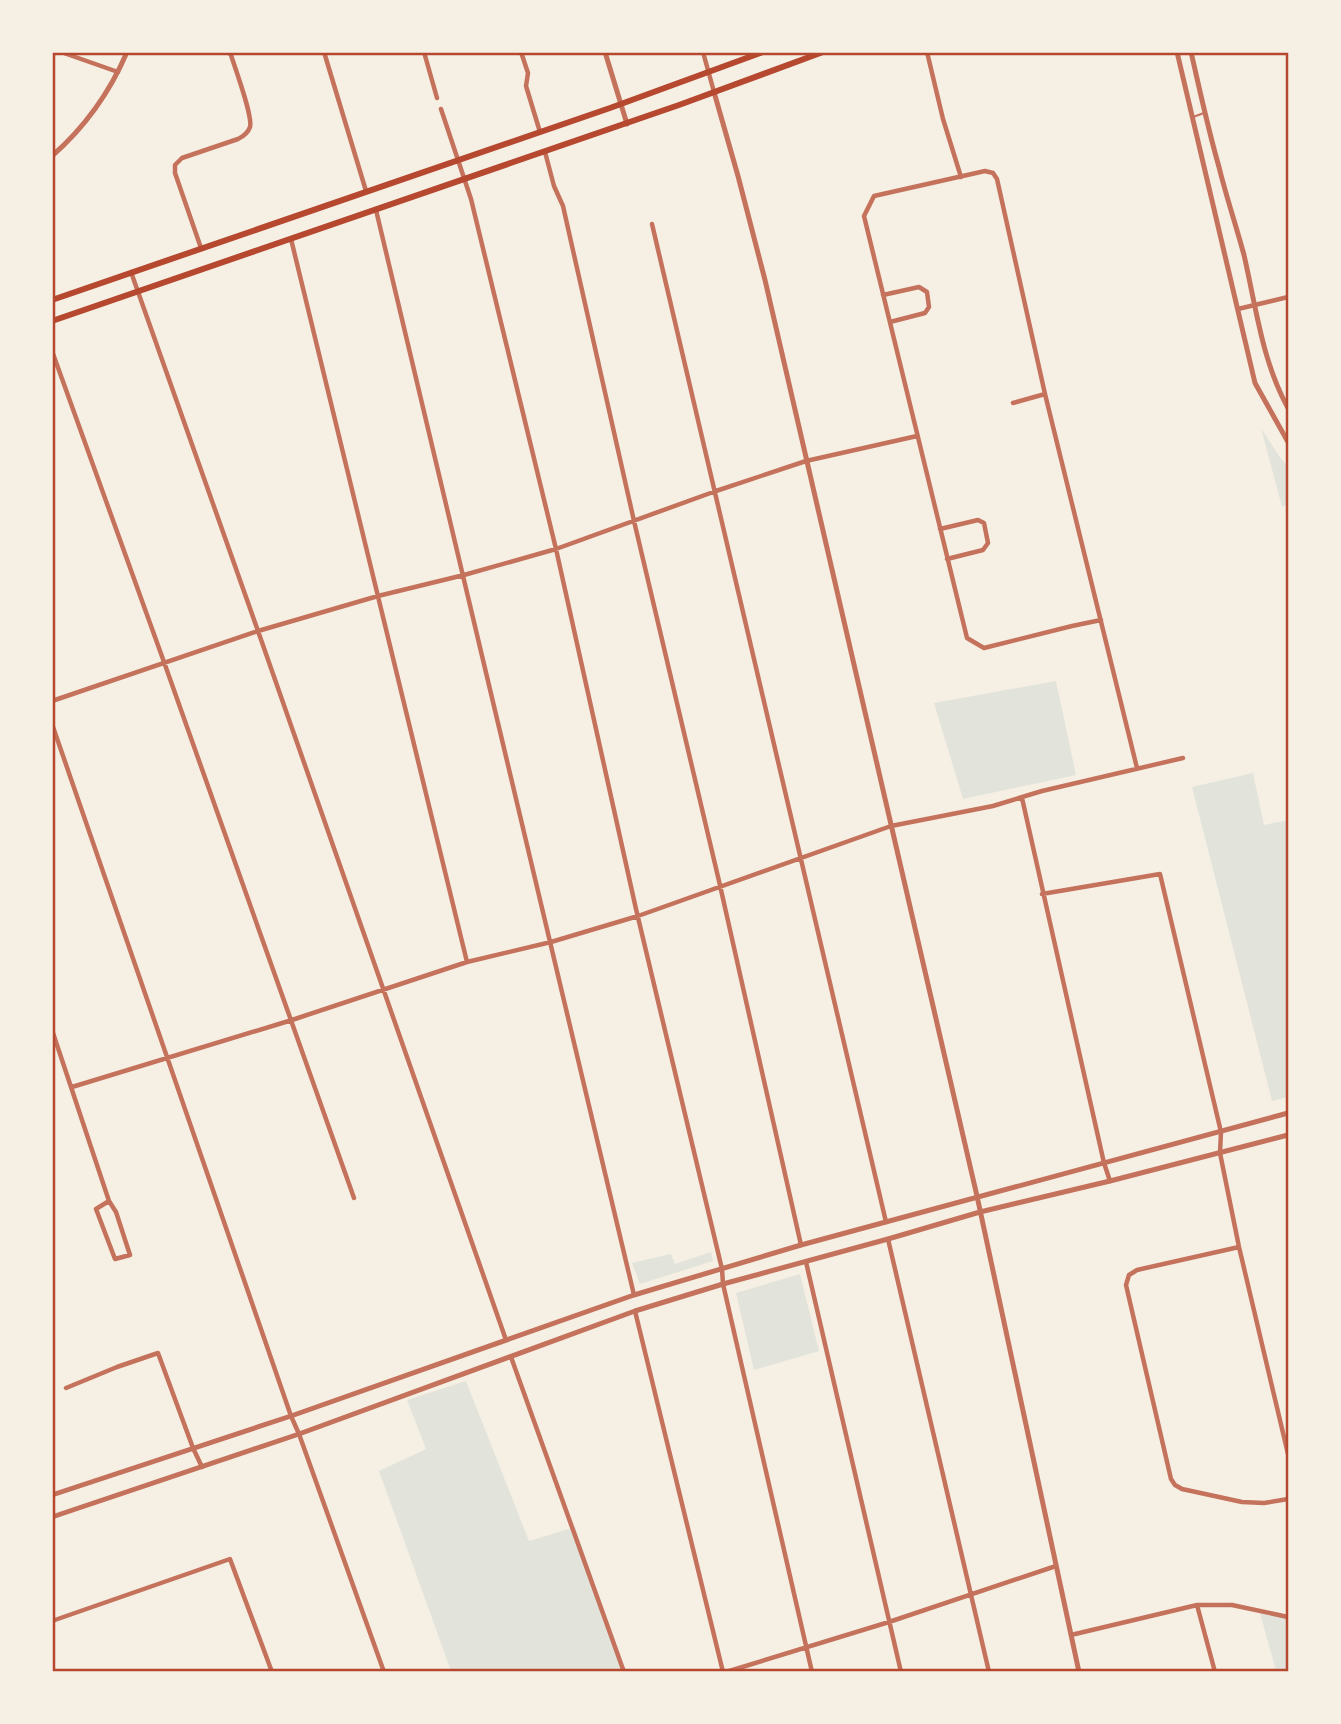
<svg xmlns="http://www.w3.org/2000/svg" width="1341" height="1724" font-family="Signika,sans-serif">
	<rect width="100%" height="100%" fill="#f6efe4"/>
	<path fill="#e2e4dc" d="M1261,428l18,28 9,10v38l-6,3z
		M1056,681l20,94 -113,24 -29,-96z
		M1253,773l11,52 24,-5v277l-16,4 -80,-314z
		M711,1252l2,9 -73,23 -8,-21 39,-9 4,10z
		M800,1274l19,77 -65,19 -18,-77z
		M466,1381l63,160 46,-14 50,144h-174l-72,-200 47,-22 -19,-49z
		M1260,1613l28,5v53h-12z"/>
	<g fill="none" stroke-linecap="round" stroke-linejoin="round">
		<path stroke="#c5725c" stroke-width="2" d="M1193,117l11,-4"/>
		<path stroke="#c5725c" stroke-width="4.5" d="M61,52l57,20
			M324,52l42,139
			M424,52l13,46
			M521,52l7,21 -2,13 14,46
			M703,52l11,40
			M927,52l16,67 18,58
			M441,109l30,90 85,350 80,360 86,360 1,15 89,388
			M545,152l9,34 9,20 71,315 85,360 82,364
			M376,210l258,1085
			M652,224l234,998
			M291,239l176,723
			M201,248l-26,-75v-8l7,-7 56,-19c6,-3 10,-6 12,-12 3,-11 -15,-59 -19,-72l-3,-3
			M131,272l127,359 248,709
			M883,295l36,-8 8,5 2,15 -4,6 -35,9
			M1238,309l50,-12
			M52,351l112,311 190,536
			M1013,403l32,-9
			M940,529l38,-9 6,3 4,20 -5,7 -36,9
			M1101,620l-29,6 -88,22 -17,-10 -103,-422 10,-20 111,-25 8,2 4,6 48,215 92,374
			M52,701l206,-70 120,-35 86,-21 92,-26 160,-58 90,-30 111,-25
			M52,724l239,692 8,18 85,238
			M1022,798l82,365 6,18
			M1042,894l118,-20 61,258 -1,21 19,94 49,207
			M52,1030l57,171 7,11 14,43 -15,4 -19,-50 13,-8
			M72,1087l220,-67 175,-58 84,-20 87,-26 253,-90 102,-20 49,-15 141,-33
			M888,1239l101,433
			M1239,1247l-102,23 -8,5 -3,10 45,194 4,6 7,4 60,13 22,1 24,-4
			M806,1262l95,410
			M635,1311l88,361
			M511,1357l113,315
			M66,1388l51,-21 41,-14 35,95 9,19
			M1197,1605l18,67
			M52,1621l178,-62 42,113
			M1071,1635l126,-30h35l56,12
			M726,1672l163,-50 167,-56"/>
		<path stroke="#c5725c" stroke-width="5" d="M605,52l22,72
			M1177,52l78,331 33,59
			M1191,52c9,39 17,77 28,115 7,29 17,58 25,88 12,52 18,106 44,153
			M714,92l24,84 27,104 212,916 102,476
			M52,156c33,-29 58,-64 75,-104
			M52,1495l239,-79 343,-121 167,-50 487,-132
			M52,1517l247,-83 336,-123 88,-27 165,-45 92,-27 130,-31 178,-46"/>
		<path stroke="#b5482f" stroke-width="6" d="M52,300l558,-192 153,-56
			M52,321l627,-216 144,-53"/>
	</g>
	<rect width="1341" height="1724" fill="none" stroke="#f6efe4" stroke-width="108"/>
	<rect x="54" y="54" width="1233" height="1616" fill="none" stroke="#b5482f" stroke-width="2.5"/>
</svg>
